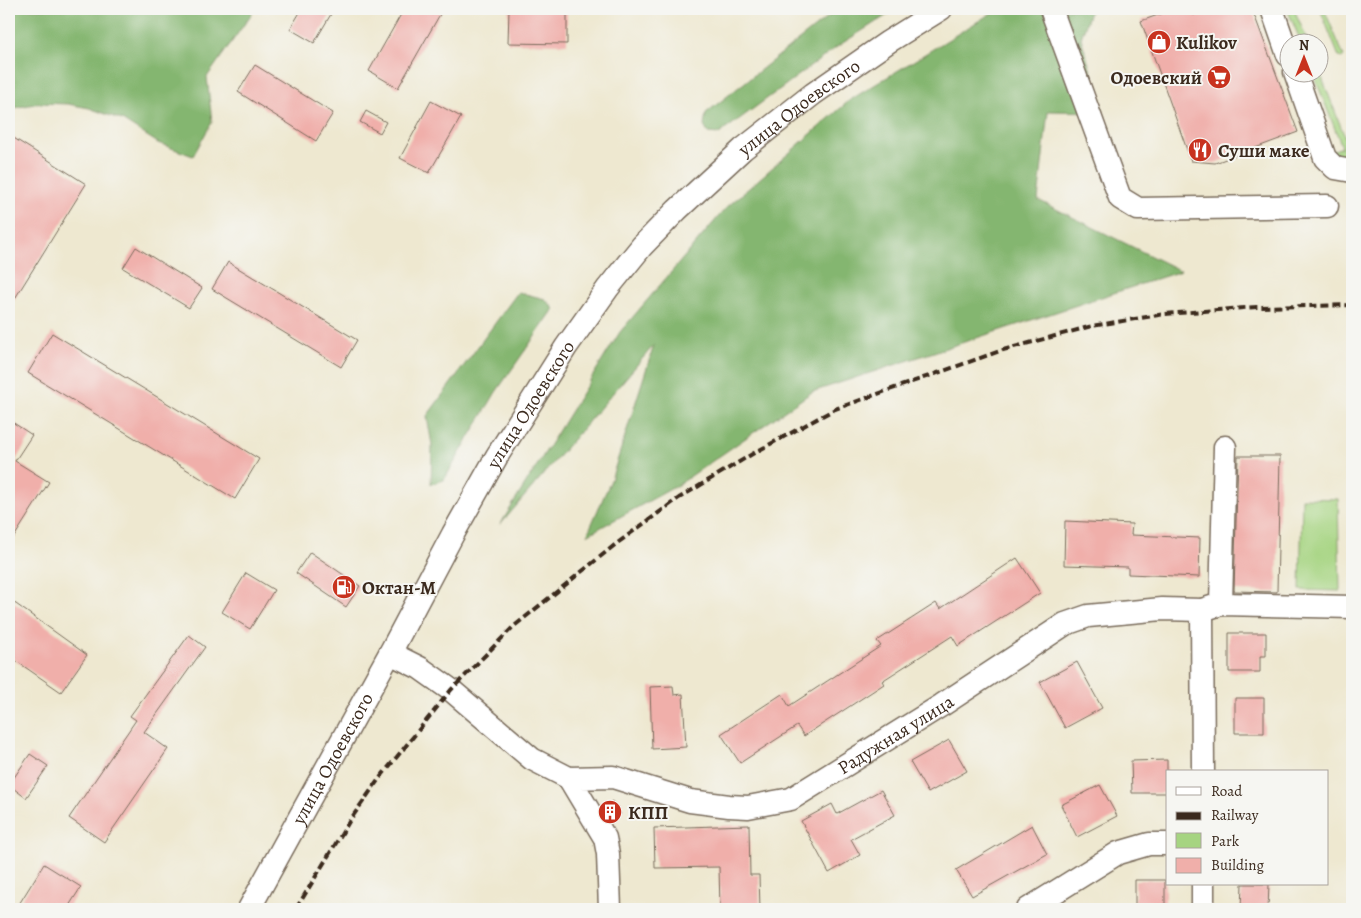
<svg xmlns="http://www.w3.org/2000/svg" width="1361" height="918" font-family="Alegreya,serif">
	<rect width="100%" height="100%" fill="#f6f6f2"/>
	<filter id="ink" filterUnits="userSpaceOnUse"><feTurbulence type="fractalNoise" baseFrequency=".02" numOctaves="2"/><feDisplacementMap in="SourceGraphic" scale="10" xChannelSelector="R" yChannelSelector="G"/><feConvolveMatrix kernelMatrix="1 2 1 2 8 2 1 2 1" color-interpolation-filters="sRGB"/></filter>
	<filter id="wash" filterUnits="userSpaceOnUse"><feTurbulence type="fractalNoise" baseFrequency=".0096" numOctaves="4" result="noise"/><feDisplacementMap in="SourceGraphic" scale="20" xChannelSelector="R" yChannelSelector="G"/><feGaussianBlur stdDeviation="1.12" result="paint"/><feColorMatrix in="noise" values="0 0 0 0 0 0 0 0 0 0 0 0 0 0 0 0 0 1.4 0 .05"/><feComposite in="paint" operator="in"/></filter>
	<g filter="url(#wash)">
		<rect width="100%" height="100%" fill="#eee8d0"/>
		<path fill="#a6d481" stroke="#707f50" d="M1287,9h7l14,33h-7z
			M1320,9h4l20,47 -2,2 -3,-1z
			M1319,70l29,75 4,-2v14l-5,4 -7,-1 -8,-9 10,-4 -29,-74 5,-1z
			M1302,498l36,1 2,92 -40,-1z"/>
		<path fill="#84b66f" stroke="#607046" d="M9,9h246l-48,68 5,45 -19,34 -35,-13 -36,-23 -33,-12 -21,-4 -29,-1 -30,6z
			M838,9h59l-56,35 -122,90 -11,-1 -4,-7 2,-13z
			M998,9h93l-10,29 22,74 -55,-1 -10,89 143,71 -369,121 -134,93 -91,50 24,-55 43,-135 -154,180 120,-193 106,-124 124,-108z
			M518,292l27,7 9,10 -58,83 -52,88 -13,4 1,-39 -5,-29z"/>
		<g id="blocks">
			<path fill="#f0afaa" d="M302,9h32l-20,34 -24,-14z
				M404,9h39l-45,79 -29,-17z
				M509,9h58v35l-59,-1z
				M1175,9h5l14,6 17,-6h41l46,123 -83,31 -24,-2 -50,-140z
				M255,65l78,48 -17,28 -78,-49z
				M431,101l30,16 -32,56 -29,-15z
				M366,111l20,11 -6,11 -20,-11z
				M9,135l77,49 -77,124z
				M136,247l66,41 -13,20 -66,-40z
				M228,262l129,78 -16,27 -129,-78z
				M52,333l207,126 -24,40 -207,-126z
				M9,420l23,15 -17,26 34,21 -40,63z
				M1238,456h42l-3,136 -43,-1z
				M1065,521l67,3 -1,11 69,3 -1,39 -71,-3v-7l-64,-2z
				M310,552l50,34 -14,21 -50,-34z
				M1017,558l23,35 -82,53 -6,-10 -70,45 2,3 -80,52 -7,-10 -57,37 -19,-29 61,-40 7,12 92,-60 -4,-5 59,-38 4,6z
				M246,573l28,17 -24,39 -28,-17z
				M9,599l78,56 -26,37 -52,-36z
				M1229,633h37v23h-6v16h-31z
				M189,635l16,12 -61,85 24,17 -64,93 -35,-24 67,-98 -6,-4z
				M1077,662l25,46 -37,20 -25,-46z
				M673,686l1,9 9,-1 3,53 -34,2 -2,-62z
				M1235,698h29v35h-29z
				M949,740l18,31 -39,22 -18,-31z
				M30,754l18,12 -22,32 -17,-13z
				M1167,760v33h-35l-1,-32z
				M1100,785l17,31 -40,21 -16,-32z
				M881,790l14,25 -44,24 9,16 -31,18 -28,-52 31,-17 5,10z
				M612,801l9,13 -11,7 -8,-13z
				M749,825l1,50h9l1,34h-40l-1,-42 -64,1 -1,-40z
				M1032,825l15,29 -75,42 -16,-26z
				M44,864l37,23 -14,22h-51z
				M1135,880h30v29h-30z
				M1242,884h27l-1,25h-27z"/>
		</g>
	</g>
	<g filter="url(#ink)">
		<use href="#blocks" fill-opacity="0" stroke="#7a6c5c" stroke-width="1"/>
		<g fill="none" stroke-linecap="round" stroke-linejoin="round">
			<g stroke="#7a6c5c" stroke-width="25">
				<g id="minor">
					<path d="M1051,9l69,189 18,11 189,-3"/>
					<path d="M1272,9l16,46"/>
					<path d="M1295,72l30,86 10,10 17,3"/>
					<path d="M1221,604l4,-157"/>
					<path d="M1202,610l1,162"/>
					<path d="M390,653l30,15 31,22 81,69 37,19"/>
					<path id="s1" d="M249,909l141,-256 63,-119 44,-78 69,-109 42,-59 34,-42 35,-36 66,-61 70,-55 75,-52 53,-33"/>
					<path id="s2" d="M610,909l-2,-55 -3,-16 -36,-60 44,-1 77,24 39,5 19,1 43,-8 151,-94 123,-81 23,-8 74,-7 40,1 19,-6 131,3"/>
					<path d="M1028,909l90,-56 31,-9h18"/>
					<path d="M1203,909v-25"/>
				</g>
			</g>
			<use href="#minor" stroke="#fff" stroke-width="22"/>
			<path stroke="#3b2a1e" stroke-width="4" stroke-dasharray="8 4" stroke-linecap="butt" d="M296,909l54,-89 29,-41 72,-89 62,-63 103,-83 63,-46 75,-45 81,-44 168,-59 89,-24 73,-12 92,-7 95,-2"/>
		</g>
	</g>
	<defs>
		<g id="shop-disc" transform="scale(1.25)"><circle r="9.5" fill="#c8321e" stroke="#f6f6f2"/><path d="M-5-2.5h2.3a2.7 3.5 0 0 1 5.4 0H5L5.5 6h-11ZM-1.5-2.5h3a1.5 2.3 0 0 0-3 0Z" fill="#fff"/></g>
		<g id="supermarket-disc" transform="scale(1.25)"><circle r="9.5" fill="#c8321e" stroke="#f6f6f2"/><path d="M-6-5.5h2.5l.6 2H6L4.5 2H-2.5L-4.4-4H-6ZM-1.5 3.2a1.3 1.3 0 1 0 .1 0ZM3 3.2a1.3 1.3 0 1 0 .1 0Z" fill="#fff"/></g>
		<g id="restaurant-disc" transform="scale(1.25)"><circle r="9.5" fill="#c8321e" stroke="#f6f6f2"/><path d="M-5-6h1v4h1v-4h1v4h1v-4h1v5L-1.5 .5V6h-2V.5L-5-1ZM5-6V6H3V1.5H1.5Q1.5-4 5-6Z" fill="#fff"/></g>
		<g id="fuel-disc" transform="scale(1.25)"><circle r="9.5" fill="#c8321e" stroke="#f6f6f2"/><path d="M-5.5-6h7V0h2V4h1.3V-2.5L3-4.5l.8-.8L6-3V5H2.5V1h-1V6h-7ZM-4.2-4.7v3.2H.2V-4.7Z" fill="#fff"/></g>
		<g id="building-disc" transform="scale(1.25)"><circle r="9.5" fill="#c8321e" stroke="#f6f6f2"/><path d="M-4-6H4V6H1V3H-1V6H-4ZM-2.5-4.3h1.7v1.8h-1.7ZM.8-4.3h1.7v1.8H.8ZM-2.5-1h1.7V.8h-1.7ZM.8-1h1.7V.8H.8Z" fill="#fff"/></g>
	</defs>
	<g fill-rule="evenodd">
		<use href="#shop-disc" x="1159" y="42"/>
		<use href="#supermarket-disc" x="1219" y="77"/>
		<use href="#restaurant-disc" x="1200" y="150"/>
		<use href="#fuel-disc" x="344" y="587"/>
		<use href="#building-disc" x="610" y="812"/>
	</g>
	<g text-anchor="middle" stroke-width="4" stroke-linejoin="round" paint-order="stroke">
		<g font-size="19" font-weight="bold" fill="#3b2a1e" stroke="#f6f6f2" text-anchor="start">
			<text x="1176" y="49">Kulikov</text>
			<text x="1202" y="84" text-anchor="end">Одоевский</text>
			<text x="1218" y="157">Суши маке</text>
			<text x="362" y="594">Октан-М</text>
			<text x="628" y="819">КПП</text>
		</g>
		<g font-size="19" fill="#3b2a1e" stroke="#f6f6f2">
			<text dy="7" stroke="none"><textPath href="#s1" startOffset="982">улица Одоевского</textPath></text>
			<text dy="7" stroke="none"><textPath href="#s1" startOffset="578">улица Одоевского</textPath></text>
			<text dy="7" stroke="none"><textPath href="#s2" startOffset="491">Радужная улица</textPath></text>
			<text dy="7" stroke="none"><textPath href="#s1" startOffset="172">улица Одоевского</textPath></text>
		</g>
	</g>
	<rect width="1361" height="918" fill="none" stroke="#f6f6f2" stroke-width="30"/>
	<rect x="1166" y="770" width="162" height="115" fill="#f6f6f2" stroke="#aba49d"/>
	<rect x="1176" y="787" width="25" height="8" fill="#ffffff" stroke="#aba49d"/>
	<text x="1211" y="796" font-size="15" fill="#3b2a1e">Road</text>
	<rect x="1176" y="812" width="25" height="8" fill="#3b2a1e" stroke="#aba49d"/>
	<text x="1211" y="820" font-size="15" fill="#3b2a1e">Railway</text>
	<rect x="1176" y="833" width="25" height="15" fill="#a6d481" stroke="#aba49d"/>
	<text x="1211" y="846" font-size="15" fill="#3b2a1e">Park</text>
	<rect x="1176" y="858" width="25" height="15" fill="#f0afaa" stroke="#aba49d"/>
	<text x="1211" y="870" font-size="15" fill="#3b2a1e">Building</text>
	<g transform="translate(1304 58)"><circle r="24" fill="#f6f6f2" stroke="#aba49d"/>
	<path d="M0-4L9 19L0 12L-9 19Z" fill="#c8321e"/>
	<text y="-8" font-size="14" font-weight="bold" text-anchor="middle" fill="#3b2a1e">N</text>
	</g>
</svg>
